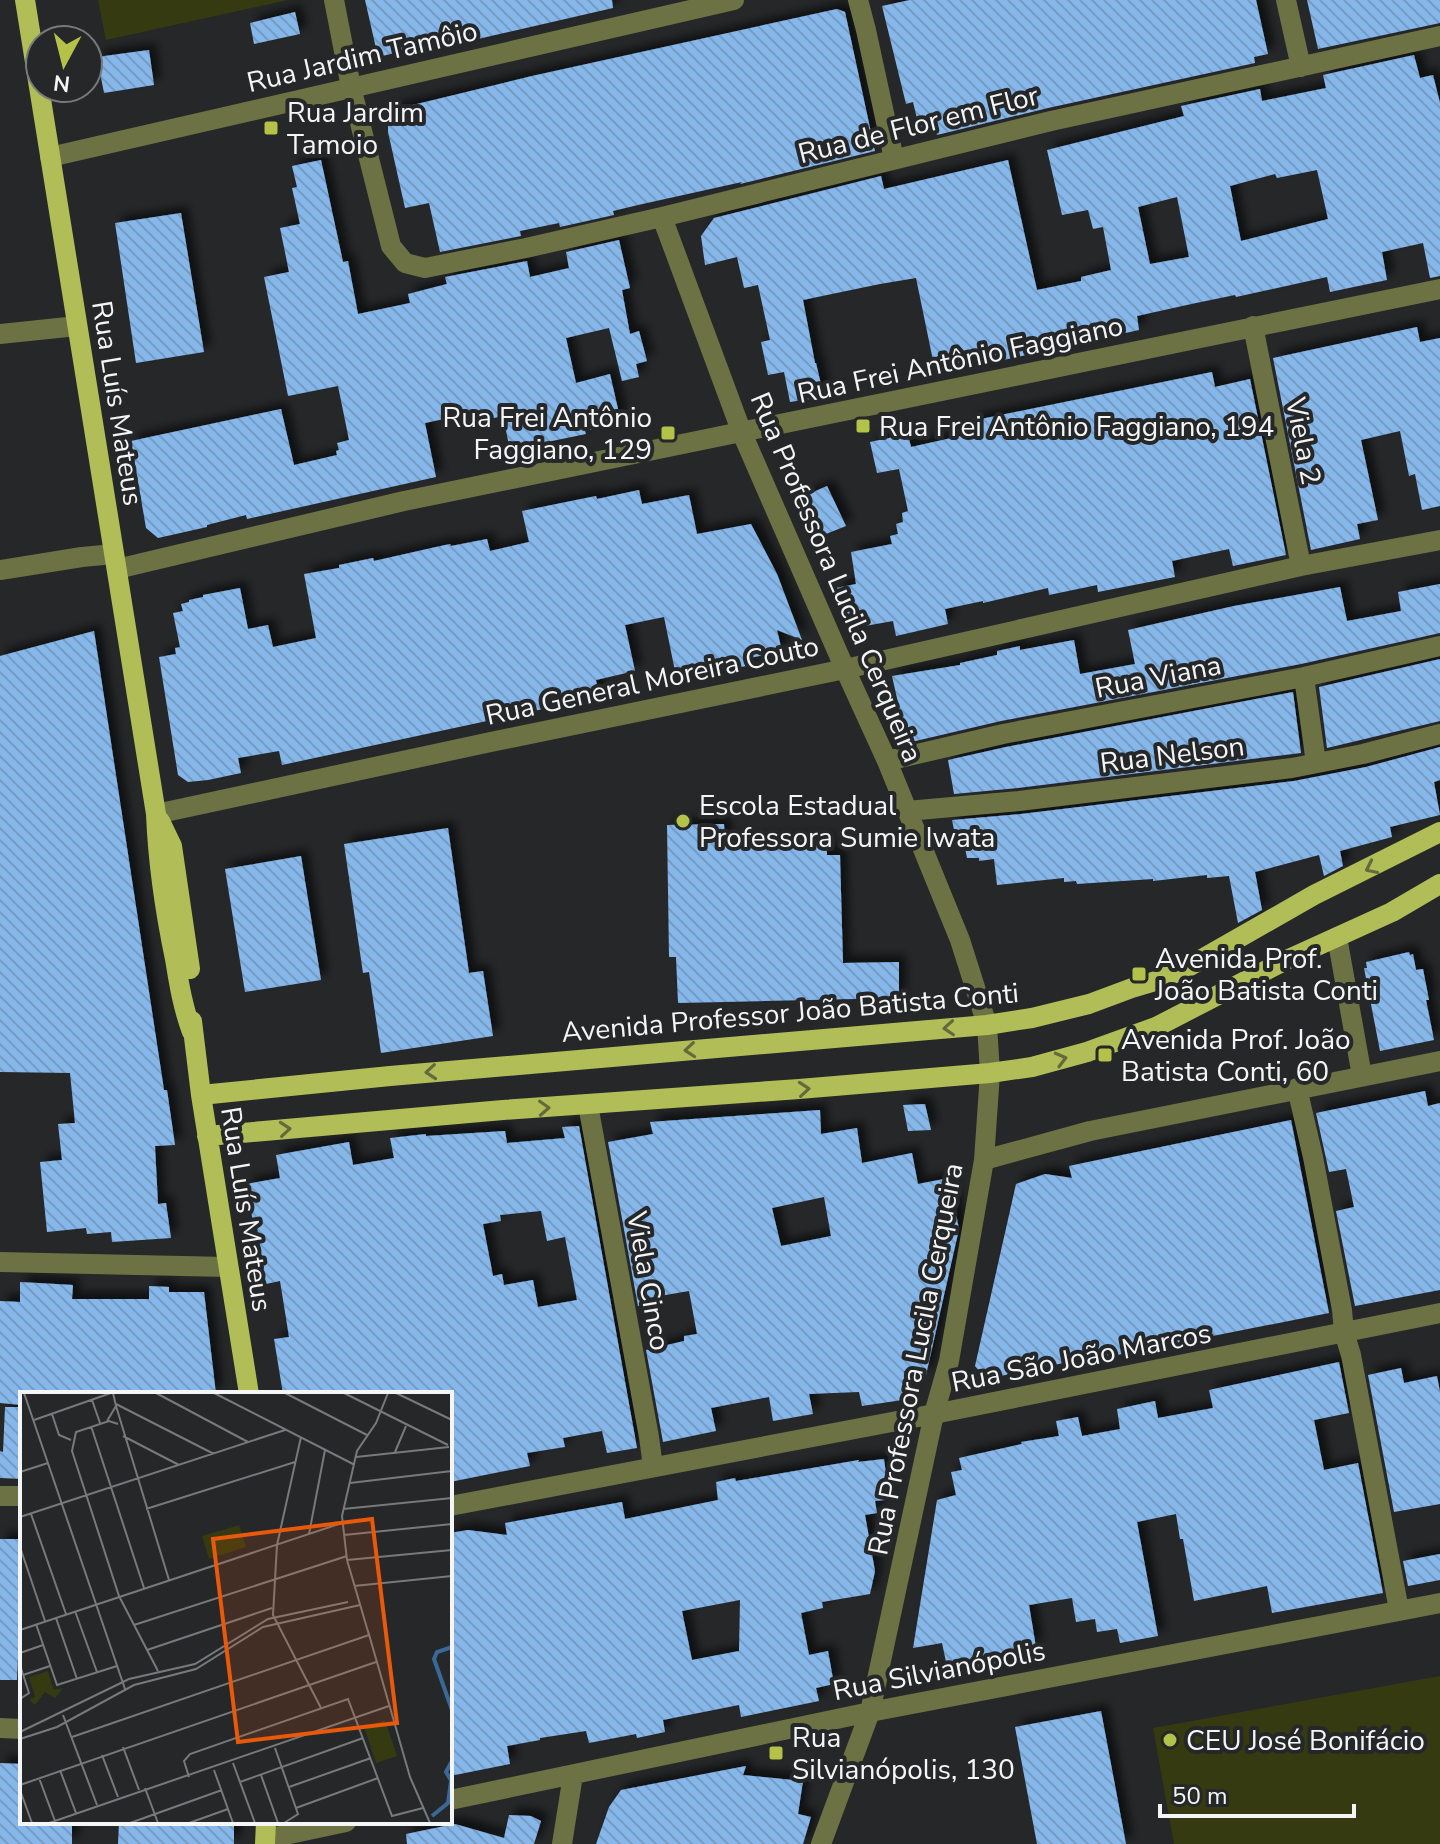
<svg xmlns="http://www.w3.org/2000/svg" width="1440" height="1844" font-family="'Nunito Sans',sans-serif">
	<defs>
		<pattern id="building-back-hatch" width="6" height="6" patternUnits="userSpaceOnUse" patternTransform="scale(2)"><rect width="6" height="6" fill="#86b7eb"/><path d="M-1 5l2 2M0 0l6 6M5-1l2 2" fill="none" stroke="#779cc3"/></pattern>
		<filter id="shadow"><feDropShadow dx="7" dy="-7" stdDeviation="4" flood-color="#0009"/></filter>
	</defs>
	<rect width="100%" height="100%" fill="#252729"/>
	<path fill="#363a10" d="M98,0h190l-182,40z
		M1440,1676v168h-266l-21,-116z"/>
	<path fill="url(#building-back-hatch)" fill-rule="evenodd" filter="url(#shadow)" d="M365,0h247l1,8 -196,45 -1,-5 -38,9z
		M910,0h346l12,54 -14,3 1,6 -207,45 -111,27 -2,-8 -15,4 -7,-29 -7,2 -24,-98z
		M1307,0h133v23l-122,26z
		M837,9l8,3 30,139 -135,33 2,-2 -104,23 -25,6 1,4 -54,12 -1,-4 -39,8 1,5 -81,16 -11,-49 -24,5 -17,-76v-21l144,-35z
		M295,12l5,22 -46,10 -4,-21z
		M149,50l5,35 -50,8 -7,-36z
		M1414,55l6,23 13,-3 7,28v173l-10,2 -7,-35 -41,9 5,28 -57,12 -3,-15 -91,20 -1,-2 -39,8 -59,13 2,14 -203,45 -20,-97 -36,6 -77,16 12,63h1l8,34 -34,5 -6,-30 -16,3 -7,-33 9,-2 -12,-55 -14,3 -7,-31 -32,8 -4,-29 13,-18 167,-42 3,13 124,-29 29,130 44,-9v-4l30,-7 -8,-43 -10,2 -5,-19 -26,5 -15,-65 137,-34 -3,-10 79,-17 2,12 64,-13 -3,-13zM1317,170l11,49 -87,22 -11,-55 45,-12 2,4zM1177,197l12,60 -39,7 -12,-57z
		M321,160l22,102 5,-1 10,53 52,-11 -2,-9 39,-10 -2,-7 82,-16 3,16 39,-9 -3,-16 53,-12 11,48 -8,2 8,44 9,-3 8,30 -11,3 3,13 -17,4 -13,-53 -43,10 10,45 34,-9 11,48 -36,9 1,3 -39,8 2,10 -37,8 -9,-44 -18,4 -1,-5 -20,4 -1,-4 -38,8 11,54 -189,42 -1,-4 -39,10v2l-49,11 -12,-10 -15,-87 150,-32 13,56 43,-10 -1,-4 3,-1 -2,-7 12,-3 -11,-54 -50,10 -24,-119 25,-5 -9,-44 20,-4 -8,-36 5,-1 -5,-21z
		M181,213l23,139 -68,11 -21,-140z
		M1417,327l3,15 20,-4v168l-18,4 -7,-36 -6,2 -9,-45 -39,9 17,80 -21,4 3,15 -49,11 -38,-192z
		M1212,372l3,15 35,-8 36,176 -53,11 -4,-17 -57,12 3,16 -77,15 -1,-7 -48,10 -1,-7 -65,15v-2l-38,8 3,15 -52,12 -3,-15 -45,8 -12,-41 20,-4 -5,-32 41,-8 -2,-8 8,-2 -2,-10 7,-2 -1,-9 6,-2 -9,-42 -22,4 -7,-31 38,-8 3,13 63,-14 -3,-12z
		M827,486l19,40 -25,10 -19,-39z
		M639,490l3,14 47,-9 8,39 54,-10 26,50 25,66 -25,-10 5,21 -32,7 2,7 -38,7v-3l-38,7 -12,-59 -39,8 10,46 -39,9 4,19 -37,8 -1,-2 -280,60 -3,-14 -41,7 3,15 -33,7 -20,2 -10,-7 -19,-118 17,-3 -1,-6 5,-1 -7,-34 10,-2 -2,-7 8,-2v-2l14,-3v-2l37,-7 8,41 20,-4 5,22 43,-9 -12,-64 35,-6v-3l34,-7 1,3 62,-14 14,-3 1,2 36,-7 3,12 39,-9 -7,-31 74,-15 1,3z
		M1440,584v49l-139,31 -300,57 -94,22 -15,-67 68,-11v-2l37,-8v-4l23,-5v4l54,-10 6,34 55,-10 -7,-34 106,-24 106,-19 7,34 54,-10 -3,-19z
		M94,631l70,459h3l8,55 -20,1 3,58 8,-1 5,35 -59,4 -1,-10 -24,2 -1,-6 -39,4 -7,-70 22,-2 -4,-36 17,-1 -5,-50 -70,-1v-416z
		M1440,659v62l-113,27 -8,-61z
		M1293,692l8,61 -283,35 -64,6 -6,-34 58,-13z
		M1440,747v33l-6,2 6,33 -50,12 2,10 -52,14 3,15 -19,10 -5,-21 -64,17 7,38 -24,13 -9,-47 -22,2v-3l-54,6v-2l-76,5 -1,-3 -12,1v-4l-67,7 -3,-26 -15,2v-3h-12l-2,-10 -7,1 -6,-29 69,-6 273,-33 72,-14z
		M724,824l1,18 102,-2v15h13l3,108 56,-1v36l-221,5 -2,-46h-7l-2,-132z
		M448,828l21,145 14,-2 10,65 -112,17 -12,-81 -6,1 -19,-129z
		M301,856l20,124 -76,12 -20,-123z
		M1409,952l1,3 3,-1 3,16 7,-1 6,31h-3l8,40 -54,11 -16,-83h3l-1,-6z
		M1425,1091l3,15 12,-3v187l-85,16 -19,-95 18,-4 -8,-38 -17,3 -13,-59z
		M925,1104l6,26 -23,1 -5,-26z
		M820,1110l1,24 36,-6 5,35 50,-10 6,31 31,-6 10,51 -33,146 -22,-4 5,28 -47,7 -3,-14 -50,2 4,20 -40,7 -4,-24 -58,11 5,23 -53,11 -17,-92 38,-9v-5l13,-2 -8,-43 -47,8 1,6 -5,1 -30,-164 45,-8 -3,-12zM824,1197l7,39 -50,10 -9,-38z
		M1291,1120l38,193 -222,44v-3l-121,25 -11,-13 41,-182 29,-10 27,4 -3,-12z
		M579,1126l58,322 -30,5 -5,-22 -39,7 2,9 -38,6 3,13 -80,16v-88h-167l-9,-55 15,-2 -9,-56 -14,3 -10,-63 -3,1 -7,-38 34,-6 -4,-23 73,-13 4,23 41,-7 -4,-20 36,-4v2l79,-5 2,12 58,-5 -3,-11zM541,1211l6,30 18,-4 12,63 -39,7 -5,-27 -29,5 -2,-11 -9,2 -10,-52 18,-3 -1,-6z
		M20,1282l53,3 -1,14h77v-13l20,1v5h35l12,102h-194v11l-22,-2v-102l20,1z
		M1339,1362l10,51 -35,7 10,50 34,-7 25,130 -111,20 -5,-27 -73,15 -11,-62h-3l-4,-25 -39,8 21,114 -38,7 -3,-14 -20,3 -2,-13 -19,3 -4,-24 -43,7 7,42 -33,5 2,13 -56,11 -7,-33 -29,5 24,-148 19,-5 -5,-23 11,-2 -3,-12 63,-14 -1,-2 38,-6 -3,-15 22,-4 4,19 38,-7 -3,-20 38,-8 3,17 55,-10 -4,-18z
		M1401,1368l3,15 33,-7 3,16v112l-46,8 -26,-137z
		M5,1407h17v72l-22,-1v-27l3,1z
		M884,1459l3,22 -2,19 -10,1 2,12 -12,2 10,56 -5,23 -48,8 1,6 -22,5 8,42 19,-4 6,33 -18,4 3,13 -78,16 -2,-12 -76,15 2,12 -28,6 -1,-4 -47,9 -3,-12 -46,7v2l-33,6 3,18 -60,12v-113l2,-1 -2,-11v-118l18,-3 39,5 -2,-12 117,-21 3,17 93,-19 -2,-18 19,-4 1,3 123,-21 -1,2zM740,1600l-1,51 -47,9 -10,-49z
		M0,1539h22v94h-3l-2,47h-17z
		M1440,1554v26l-32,6 -5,-25z
		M1101,1711l25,133h-89l-22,-117z
		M0,1763l22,1v58h8v3l42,1v18h-72z
		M746,1766l-3,9 60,6 -5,33 13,3 -8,27h-207l13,-37 12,-17z
		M509,1815l22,1 10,5 -7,23h-127l-1,-10 49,-10 49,14z
		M119,1822h115v22h-116z"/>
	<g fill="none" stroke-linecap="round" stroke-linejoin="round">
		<path stroke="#6c7243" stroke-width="20" d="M334,0l17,87 40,159 14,17 20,5 101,-20 136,-31 389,-96 389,-85
			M858,0l8,30 28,129
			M1286,0l15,67
			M50,157l684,-157
			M662,217l80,216 103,236 42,92 73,179 27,85 3,48 -6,87 -35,201 -15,53 -64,298 -49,132
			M1253,326l48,240
			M0,334l77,-8
			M117,569l287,-68 1036,-212
			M0,570l82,-13 32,-3
			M1304,677l12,86
			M887,761l116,-27 301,-57 136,-31
			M907,811l112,-10 273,-33 71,-14 77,-20
			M156,814l330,-71 359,-74 456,-103 139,-26
			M1337,937l25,139
			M1297,1088l16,69 29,153 2,22 7,23 48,255
			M588,1105l61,332 4,30
			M984,1160l106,-29 350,-70
			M0,1262l228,5
			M0,1496h22
			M450,1506l484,-92 506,-101
			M0,1728l22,1
			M450,1800l420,-88 570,-109
			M266,1839l80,-17
			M562,1844l11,-69"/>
		<path stroke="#b1bd56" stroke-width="20" d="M25,0l131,814c2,49 9,97 19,145 4,25 8,49 17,73
			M160,821l12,25 18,123
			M192,1021l9,74 48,299
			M201,1095l189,-19 597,-51 45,-7 57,-14 43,-16 27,-8 29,-13 126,-72 126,-63
			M207,1136l296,-26 296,-21 191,-16 42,-6 55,-15 69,-25 126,-65 110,-50 48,-28
			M265,1844l1,-22"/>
	</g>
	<defs><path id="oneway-chevron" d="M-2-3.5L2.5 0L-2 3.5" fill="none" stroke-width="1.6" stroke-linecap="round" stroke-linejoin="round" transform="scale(2)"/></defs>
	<g stroke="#646a3d">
		<use href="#oneway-chevron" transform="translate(1371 868) rotate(154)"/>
		<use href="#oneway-chevron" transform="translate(949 1028) rotate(176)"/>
		<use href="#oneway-chevron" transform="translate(690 1050) rotate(175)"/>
		<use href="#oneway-chevron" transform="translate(1061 1059) rotate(-15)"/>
		<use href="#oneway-chevron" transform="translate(431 1072) rotate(175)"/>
		<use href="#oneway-chevron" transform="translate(804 1089) rotate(-5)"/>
		<use href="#oneway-chevron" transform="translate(544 1108) rotate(-3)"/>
		<use href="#oneway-chevron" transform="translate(285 1129) rotate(-5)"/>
	</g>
	<g fill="#b5c249" stroke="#252729" stroke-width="3">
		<rect x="263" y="120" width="16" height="16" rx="4"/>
		<rect x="855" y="418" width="16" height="16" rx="4"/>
		<rect x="660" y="425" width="16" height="16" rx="4"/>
		<circle cx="683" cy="821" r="8"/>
		<rect x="1131" y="966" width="16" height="16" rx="4"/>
		<rect x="1097" y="1047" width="16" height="16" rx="4"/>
		<circle cx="1170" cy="1740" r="8"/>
		<rect x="768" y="1745" width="16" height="16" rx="4"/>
	</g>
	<g text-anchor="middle" stroke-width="8" stroke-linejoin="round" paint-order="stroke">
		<g font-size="28" fill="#f3f5f6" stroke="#252729">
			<text transform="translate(362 56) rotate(-13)" y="10">Rua Jardim Tamôio</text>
			<text transform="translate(918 124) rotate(-14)" y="10">Rua de Flor em Flor</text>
			<text transform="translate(960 359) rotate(-12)" y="10">Rua Frei Antônio Faggiano</text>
			<text transform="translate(118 403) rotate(81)" y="10">Rua Luís Mateus</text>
			<text transform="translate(1304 441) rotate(79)" y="10">Viela 2</text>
			<text transform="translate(837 577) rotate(67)" y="10">Rua Professora Lucila Cerqueira</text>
			<text transform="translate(1158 676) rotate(-11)" y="10">Rua Viana</text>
			<text transform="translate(652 680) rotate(-12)" y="10">Rua General Moreira Couto</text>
			<text transform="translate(1172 754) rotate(-7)" y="10">Rua Nelson</text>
			<text transform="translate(790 1012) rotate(-5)" y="10">Avenida Professor João Batista Conti</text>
			<text transform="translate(247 1209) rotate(81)" y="10">Rua Luís Mateus</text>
			<text transform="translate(649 1281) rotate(80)" y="10">Viela Cinco</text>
			<text transform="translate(1081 1357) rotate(-11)" y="10">Rua São João Marcos</text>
			<text transform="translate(915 1359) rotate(-79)" y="10">Rua Professora Lucila Cerqueira</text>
			<text transform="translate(939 1670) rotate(-11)" y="10">Rua Silvianópolis</text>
		</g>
		<g font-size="28" fill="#f3f5f6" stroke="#252729" text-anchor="start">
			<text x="287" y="122">Rua Jardim<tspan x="287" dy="32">Tamoio</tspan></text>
			<text x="652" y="427" text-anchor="end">Rua Frei Antônio<tspan x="652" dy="32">Faggiano, 129</tspan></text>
			<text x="879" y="436">Rua Frei Antônio Faggiano, 194</text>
			<text x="699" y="815">Escola Estadual<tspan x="699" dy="32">Professora Sumie Iwata</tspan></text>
			<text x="1155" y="968">Avenida Prof.<tspan x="1155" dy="32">João Batista Conti</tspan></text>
			<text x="1121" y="1049">Avenida Prof. João<tspan x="1121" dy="32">Batista Conti, 60</tspan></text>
			<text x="792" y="1747">Rua<tspan x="792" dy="32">Silvianópolis, 130</tspan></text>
			<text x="1186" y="1750">CEU José Bonifácio</text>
		</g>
	</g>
	<g transform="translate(20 1392)">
		<rect width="432" height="432" fill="#252729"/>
		<path d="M28,279l6,19 9,-2 -8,10 -10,-6 -10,13 -6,-5 6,-3 -6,-20z" fill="#363a10"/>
		<path d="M219,133l7,22 -37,12 -7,-23zM365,328l12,36 -21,7 -12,-36z" fill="#363a10"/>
		<path fill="none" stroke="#3a6998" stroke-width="4" d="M432,255l-15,5 -3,7 18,51M432,369l-6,11 6,10M412,424l16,-13 3,-22"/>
		<path fill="none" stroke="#77797b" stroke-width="2" d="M4,1l101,296M136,1l92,49M194,1l139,71M265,1l82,42M324,1l104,52M376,1l56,27M72,8l8,23M96,12l98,50M96,14l53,174M32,22l7,21 12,5M14,28l77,-27M87,29l9,-15 -3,-13M98,32l-9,-3 -33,11 -4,19 47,145 39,75M71,34l53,162M103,44l56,29M281,45l-24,108 -4,70 48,93M375,60l11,-26M336,65l93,-10M0,80l28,-9M330,91l102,-12M126,117l149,-47M323,117l109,-11M11,122l35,100M0,125l265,-87M289,142l16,-84M324,143l108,-11M0,155l25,74M327,168l105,-10M334,194l98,-10M55,219l22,61M36,226l21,61M16,232l21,61 60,-19M114,233l213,-69M0,238l322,-107M348,239l42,146 20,46M349,243l-22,-75 -5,-44 15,-65 19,-28 12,-30M127,258l125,-42M0,261l23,-8M0,273l9,28 -9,6M3,283l27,-9M43,323l34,90M0,340l109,-53 66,-15 73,-45 80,-17M52,345l297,-102M0,347l37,-12 77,-42 62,-16 67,-42 97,-22M103,355l16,43M255,356l23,66 -14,9M82,363l16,42M213,371l22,60M40,378l16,43M194,378l19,53M241,383l17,48M169,385l-5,-16 6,-7 158,-55 44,117 31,-8M19,386l16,43M220,390l123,-44M0,393l356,-123M269,395l82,-29M125,396l13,35M0,398l12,33M276,416l82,-30M29,431l340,-117M110,431l92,-33M169,431l39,-14"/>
		<path fill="#e8590c" fill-opacity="0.15" stroke="#e8590c" stroke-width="4" d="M352,127l25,204 -159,19 -25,-203z"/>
		<rect width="432" height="432" fill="none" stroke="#f3f5f6" stroke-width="4"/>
	</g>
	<g transform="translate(64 64) rotate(187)"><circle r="38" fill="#252729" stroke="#77797b" stroke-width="2"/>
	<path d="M0-6L14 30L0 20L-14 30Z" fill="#b5c249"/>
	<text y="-12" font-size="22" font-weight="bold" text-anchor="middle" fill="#f3f5f6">N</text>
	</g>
	<path d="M1160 1804v12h194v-12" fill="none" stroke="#f3f5f6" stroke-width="4"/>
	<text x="1172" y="1804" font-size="24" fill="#f3f5f6" stroke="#252729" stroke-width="6" paint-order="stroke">50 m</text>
</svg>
